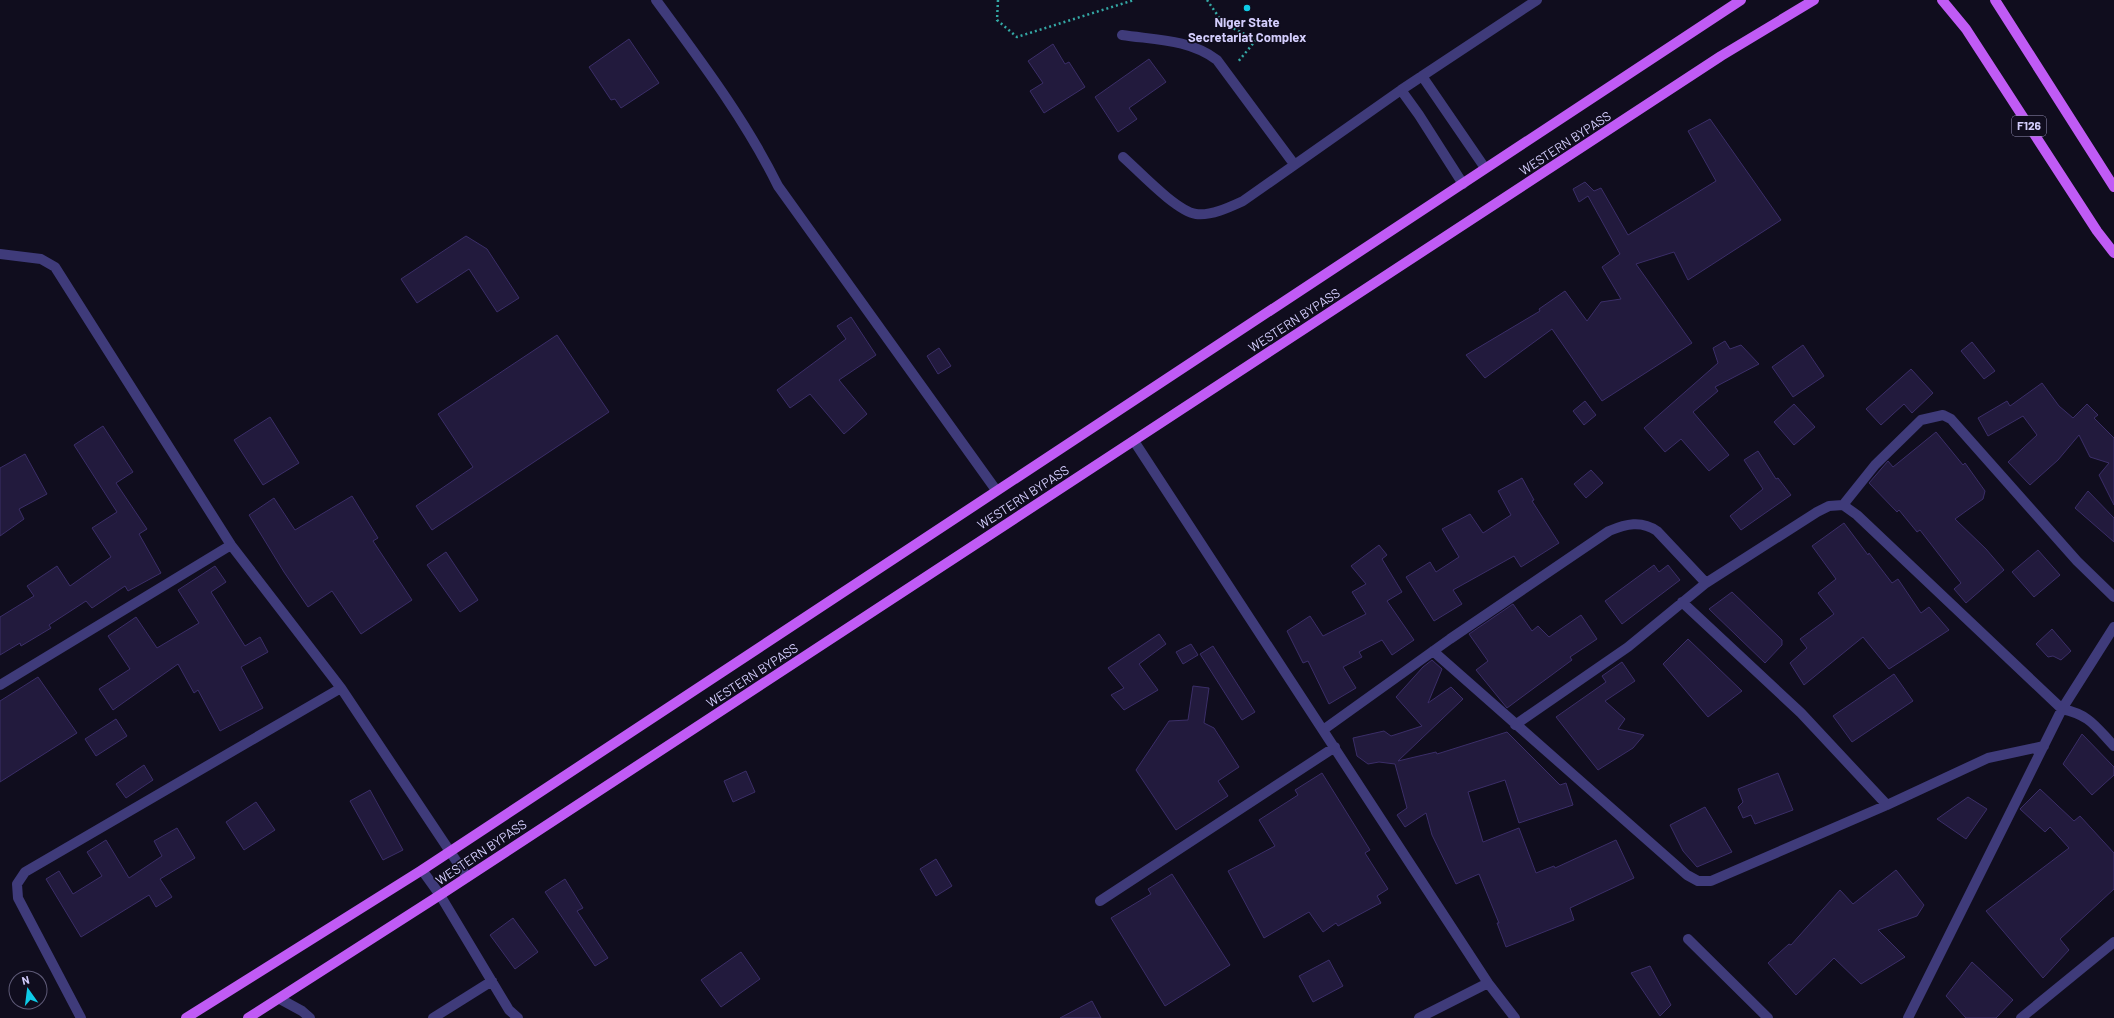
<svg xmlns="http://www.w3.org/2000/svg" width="2114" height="1018" font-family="Barlow,sans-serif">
	<rect width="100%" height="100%" fill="#100d1e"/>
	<path fill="#221a3d" stroke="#3b2e68" d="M629,39l30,44 -38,25 -6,-9 -4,1 -22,-33z
		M1053,44l12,20 4,-2 16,25 -41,26 -14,-22 13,-8 -15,-22z
		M1149,59l17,23 -37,26 8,11 -19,13 -23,-35z
		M1710,119l71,101 -93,60 -14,-28 -38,12 56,79 -90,58 -50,-72 -67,49 -19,-23 74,-44 -1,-2 26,-18 22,30 14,-19 20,-3 -19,-32 18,-13 -32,-58 -9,6 -6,-13 12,-7 9,9 7,-3 27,47 88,-54 -28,-50z
		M466,236l21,13 32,49 -22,14 -28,-43 -52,34 -16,-24z
		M851,317l25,38 -37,25 28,34 -23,20 -34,-40 -20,14 -13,-18 69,-51 -9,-13z
		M557,335l52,77 -177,118 -16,-24 57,-39 -35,-53z
		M1725,341l5,8 11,-4 18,19 -44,23 3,4 -25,21 36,43 -20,16 -28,-32 -16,13 -21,-24 74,-65 -5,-15z
		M1972,342l23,29 -11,8 -23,-28z
		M1803,345l21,31 -31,21 -21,-30z
		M939,348l12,18 -13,8 -11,-18z
		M1911,369l22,24 -21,20 -8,-9 -23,21 -15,-16z
		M2042,383l17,23 14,12 14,-14 11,11 -4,3 20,20v67l-15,-30 10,-12 -19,-6 -11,-22 -21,25 -28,25 -22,-23 29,-27 -14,-19 -35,20 -10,-18 29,-17 3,5z
		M1585,401l11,14 -12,10 -11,-14z
		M1794,404l21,23 -21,18 -20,-23z
		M270,417l29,46 -36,22 -29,-45z
		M103,426l30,46 -17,11 31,46 -8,5 22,39 -33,18 -3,-5 -33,22 -6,-7 -37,24 2,3 -30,18 -1,-3 -20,12v-38l34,-21 -7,-10 30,-20 13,20 41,-29 -19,-29 25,-16 -43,-67z
		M1936,432l27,33 2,-2 20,28 -2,8 -28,20 31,30 18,21 -38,33 -12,-14 7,-6 -41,-53 -3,2 -18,-22 -2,2 -28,-29 19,-22 5,6z
		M1758,451l18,28 2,-1 13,17 -50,35 -11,-14 33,-27 -19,-29z
		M25,454l22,40 -28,15 5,10 -24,17v-68z
		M1591,470l12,13 -17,15 -12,-14z
		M1522,478l12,22 -2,1 27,42 -38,24 -7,-11 -61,34 9,14 -28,17 -28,-44 24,-15 6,10 23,-15 -17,-28 28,-15 13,19 28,-18 -13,-24z
		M2088,491l26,27v24l-39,-34z
		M352,496l26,42 -5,3 39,59 -51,34 -29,-43 -24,16 -24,-35 -35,-57 25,-17 21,32z
		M1844,523l24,32 1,-2 23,30 6,-4 23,34 8,-6 20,23 -60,39 -26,-32 -59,48 -14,-22 17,-15 -7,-9 34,-25 -16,-21 18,-14 -24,-33z
		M1379,545l8,10 -5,4 20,33 -15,9 27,39 -22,15 -10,-15 -23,12 3,5 -19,10 13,21 -27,16 -21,-43 -5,2 -16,-32 23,-15 13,20 43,-22 -14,-22 14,-8 -15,-18z
		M2038,550l22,25 -26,22 -22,-25z
		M446,552l32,48 -18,12 -33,-47z
		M1654,565l5,7 9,-7 12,15 -58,44 -17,-23z
		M215,566l11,16 -15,10 34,54 15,-9 8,15 -27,15 22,41 -43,23 -22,-41 -4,3 -16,-29 -65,46 -14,-21 31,-20 -22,-33 28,-19 21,31 42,-25 -21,-33z
		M1732,592l50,48v5l-17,18 -56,-54z
		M1513,604l19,27 6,-5 11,11 32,-22 16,24 -27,18 2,3 -65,48 -31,-38 12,-9 -19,-27z
		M2052,629l19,22 -10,9 -8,-4 -5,1 -12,-13z
		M1159,634l7,10 -27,20 19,26 -34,20 -13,-15 13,-7 -16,-20z
		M1688,639l54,52 -34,26 -45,-53z
		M1191,644l7,11 -15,9 -7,-12z
		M1213,646l42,66 -13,8 -42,-66z
		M1432,660l10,9 -14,34 23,-16 12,12 -65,62 38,-9 1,2 70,-22 53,53 6,-2 7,22 -54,18 -14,-43 -37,12 15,50 36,-14 17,45 18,-7 1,2 61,-28 18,38 -64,30 4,12 -68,27 -9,-24h2l-20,-49 -23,10 -24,-49 -6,-22 -21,14 -8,-12 10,-7 -12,-44 -16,-2 -11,2 -11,-8 -4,-18 31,-7 7,5 31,-10 -26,-29 27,-30z
		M1622,662l13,19 -30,20 20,18 -7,10 26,6 -11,13 -35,22 -42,-53 50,-35 -4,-6z
		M1894,674l19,27 -61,41 -19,-26z
		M38,677l39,56 -77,49v-81z
		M1193,686l16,2 -5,35 10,5 25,39 -21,14 10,15 -52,34 -40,-60 33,-49 19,-1z
		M116,719l11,17 -31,20 -11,-17z
		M2082,734l32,33v8l-22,20 -29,-31z
		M144,765l9,15 -27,18 -10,-14z
		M746,771l9,21 -22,10 -9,-21z
		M1322,773l48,77 -5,3 23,36 -11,7 4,7 -43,23 -2,-3 -13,9 -14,-20 -45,26 -36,-67 47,-25 -16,-26 39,-25 -3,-5z
		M1778,773l15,37 -38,14 -4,-9 -8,3 -5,-11 5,-5 -5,-13z
		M2040,789l34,32 6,-5 34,37v36l-54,50 9,11 -26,28 -57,-67 83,-63 -19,-21 -5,5 -25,-23z
		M370,790l33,60 -20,10 -33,-59z
		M1968,797l19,12 -21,30 -29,-20z
		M256,802l19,28 -31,20 -18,-28z
		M1705,807l27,45 -35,15 -14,-16 -13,-26z
		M177,828l18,30 -35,21 12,18 -16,10 -7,-12 -68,42 -35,-58 13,-8 14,23 29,-18 -15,-24 19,-12 23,38 33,-22 -8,-15z
		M936,859l16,27 -16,10 -16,-27z
		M1896,870l28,35 -7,11 -39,14 27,27 -44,27 -27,-26 -38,37 -28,-32 21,-19 2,1 49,-55 13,14z
		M1172,874l58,91 -65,41 -54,-88 40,-24 -3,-5z
		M565,879l18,29 -6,3 31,47 -13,8 -50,-74z
		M513,918l25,34 -23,17 -25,-34z
		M741,952l19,27 -39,28 -20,-27z
		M1329,960l14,26 -30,16 -14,-26z
		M1972,962l41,38 -17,18h-30l-20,-22z
		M1650,966l21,39 -11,11 -29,-43z
		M1092,1001l9,17h-41z"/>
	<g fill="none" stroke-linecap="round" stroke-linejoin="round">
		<path stroke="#34a8a5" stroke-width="2.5" stroke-dasharray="2 3" stroke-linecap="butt" d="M998,0l-1,20 20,17 117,-37
			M1207,0l16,23 33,17 -19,23"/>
		<path stroke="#3f3b7a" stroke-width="10" d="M656,0c44,60 89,119 122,186l218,304
			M1122,35c33,5 67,4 95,25l77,104
			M1422,76l63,92
			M1401,90l18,25 44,69
			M1123,157c17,15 53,54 73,57 15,2 34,-7 47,-13l158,-111 136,-90
			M0,254l41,5 14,8 176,278 110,143 126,189
			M1134,441l354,542 27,35
			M1843,505l32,-40 46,-45 22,-5 8,4 126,142 37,36
			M1682,602l119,111 86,92
			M1433,651l254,224 11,6h13l176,-76 101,-47 56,-12
			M0,685l231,-140
			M1515,725l113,-78 78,-64 111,-71 12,-6 14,-1 14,10 205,194c28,6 33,17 52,37
			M1323,730l127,-91 159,-108c17,-7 32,-11 48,0l49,52
			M422,870l18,25 69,115 9,8
			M1100,901l235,-154
			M1688,939l80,79
			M280,999l22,12 8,7
			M81,1018l-63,-120 -1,-14 8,-12 316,-184
			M433,1018l59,-37
			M1419,1018l69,-35
			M1908,1018l154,-309 52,-82
			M2021,1018l93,-76"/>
		<path stroke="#c05bf5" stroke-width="10" d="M1942,0l24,29 131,202 17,22
			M1995,0l119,187
			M186,1018l236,-148 1319,-870
			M248,1018l192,-123 1281,-839 93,-56"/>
	</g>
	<circle fill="#0ecbe7" stroke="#100d1e" stroke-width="1.5" cx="1247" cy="8" r="4"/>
	<g text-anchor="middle" stroke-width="3.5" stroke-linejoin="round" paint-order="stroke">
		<rect fill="#100d1e" stroke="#9893b9" stroke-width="1" x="2012" y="116" width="34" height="20" rx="3"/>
		<g font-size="12" font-weight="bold" fill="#d3cdfc">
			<text x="2029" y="130">F126</text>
		</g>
		<g font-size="13" font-weight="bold" fill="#d3cdfc" stroke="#100d1e">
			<text x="1247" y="27">Niger State<tspan x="1247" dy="15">Secretariat Complex</tspan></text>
		</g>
		<g font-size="13" fill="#d3cdfc" stroke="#100d1e">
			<text transform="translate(1565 143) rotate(-33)" y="5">WESTERN BYPASS</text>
			<text transform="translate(1294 320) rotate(-33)" y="5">WESTERN BYPASS</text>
			<text transform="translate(1023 497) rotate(-33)" y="5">WESTERN BYPASS</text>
			<text transform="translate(752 675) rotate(-33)" y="5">WESTERN BYPASS</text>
			<text transform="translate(481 852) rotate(-34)" y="5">WESTERN BYPASS</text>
		</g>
	</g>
	<g transform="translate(28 990) rotate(346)"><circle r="19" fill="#100d1e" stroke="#5e5a77"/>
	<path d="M0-3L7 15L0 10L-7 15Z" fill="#0ecbe7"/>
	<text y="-6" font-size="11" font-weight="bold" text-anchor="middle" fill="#d3cdfc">N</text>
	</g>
</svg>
